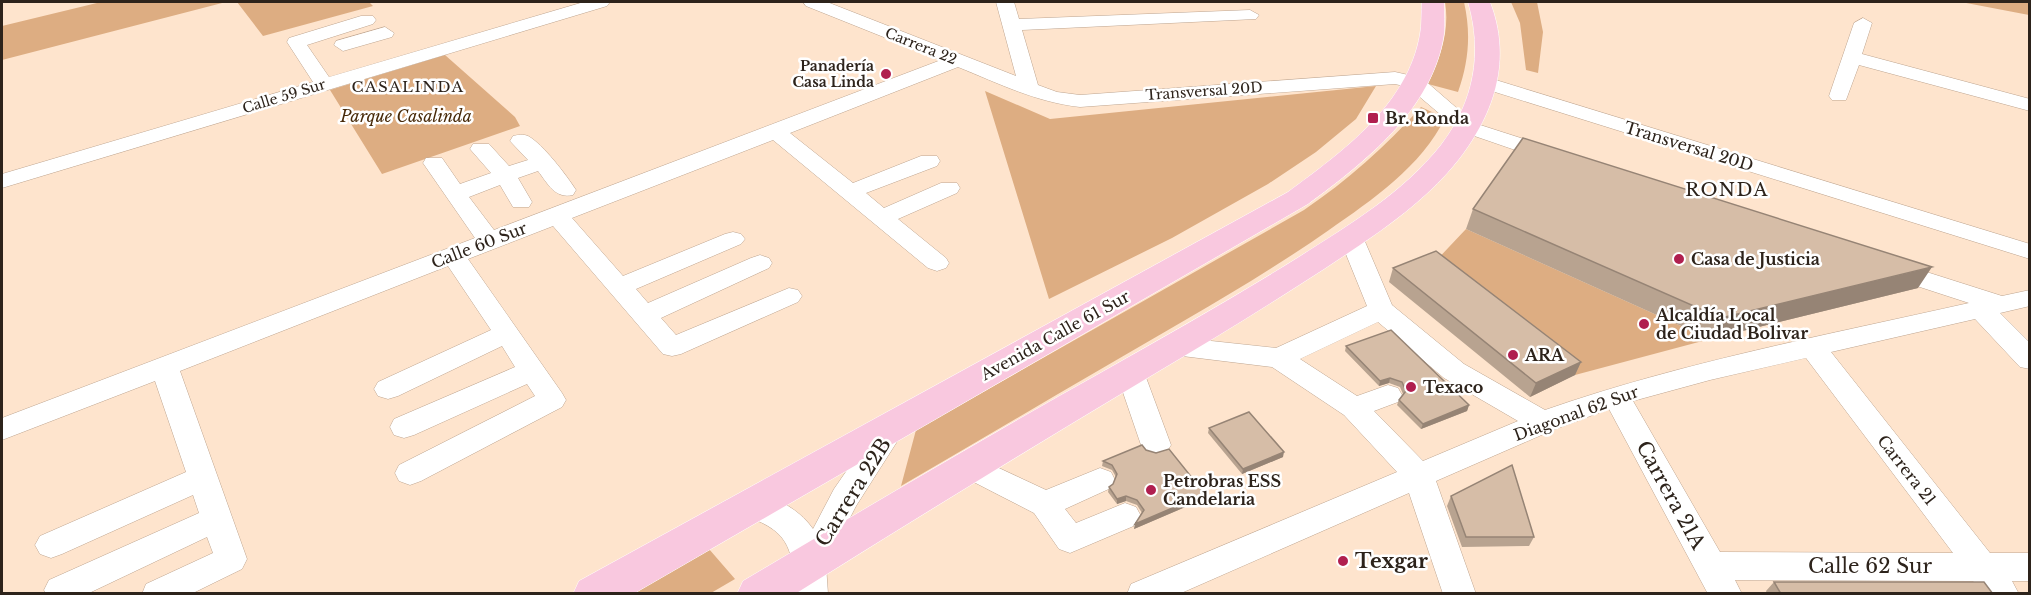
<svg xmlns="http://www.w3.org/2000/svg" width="2031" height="595" font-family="'Libre Baskerville',serif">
	<rect width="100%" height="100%" fill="#fee4cd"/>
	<path fill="#ddad82" d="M101,2h125l-224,58v-34z
		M237,2h132l4,4 -110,30z
		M1445,2h19c7,31 5,59 -6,90l-30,-8c12,-26 22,-53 17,-82z
		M1511,2h26l6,30 -5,41 -12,-3 -6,-47z
		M1961,2h68v13z
		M445,55l70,62 5,9 -138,48 -52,-84z
		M1376,86l-20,33 -40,33 -48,32 -96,54 -123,61 -64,-208 65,28z
		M1421,107l24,11c-23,48 -73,82 -116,112 -73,51 -151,94 -228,139 -67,39 -133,78 -200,117l15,-56 388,-220c44,-30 81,-63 117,-103z
		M1466,229l244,110 -135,36 -143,-110z
		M709,549l26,30 -24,14 -79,1z"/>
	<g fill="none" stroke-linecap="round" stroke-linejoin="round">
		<g stroke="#bea590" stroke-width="1">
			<path id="minor" d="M584,2h26l-3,4 -605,182v-14l311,-92 -26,-40 2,-4 72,-22h12l3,4 -3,4 -66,21 22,32z
				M803,2h24l189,74 -20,-74h18l5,17 231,-9 9,5 -3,4 -234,11 16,55 19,7 23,3 315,-23 27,6 52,45 84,27 3,5 -3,5 -8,2 -90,-31 -52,-44 -13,-3 -315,23c-44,-5 -80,-23 -122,-40l-168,66 63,50 68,-27h16l3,5 -3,5 -71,27 18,15 57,-25h16l3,5 -3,5 -59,26 48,39 3,5 -3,5 -9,3 -9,-3 -155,-128 -201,78 51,58 102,-42 8,-2 8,2 4,5 -4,5 -105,45 12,14 103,-45 9,-3 9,3 3,5 -3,5 -108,50 15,17 113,-47 9,2 4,6 -4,6 -117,52 -9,2 -9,-2 -110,-128 -85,33 94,134 4,7 -4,7 -141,74 -11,4 -11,-4 -4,-8 4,-8 136,-69 -8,-12 -113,51 -10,3 -10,-3 -4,-8 4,-8 121,-52 -13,-21 -104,50 -10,3 -10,-3 -4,-7 4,-7 113,-52 -43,-64 -268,105 67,188 -5,10 -51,25h-49l4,-10 67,-31 -6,-16 -120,57h-41l-2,-4 5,-10 150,-67 -6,-18 -131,59 -11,4 -11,-4 -5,-9 5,-9 146,-64 -31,-91 -153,59v-22l473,-180 -52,-75 3,-5h16l18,26 31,-11 -21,-24 3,-5h16l20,22 19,-6 -18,-19 3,-5c5,-1 10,-2 15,0 15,8 39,40 48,54l-3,5c-18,4 -25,-11 -35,-24l-20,7 14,24 -3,5h-16l-13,-22 -31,12 25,33 447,-170 -135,-54z
				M1863,18l9,5 -10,31 168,45v12l-171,-46 -13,35h-14l-3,-4 25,-73z
				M385,27l9,6 -2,4 -49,14 -9,-6 2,-4z
				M1486,77l544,167v15l-551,-172 -3,-4 3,-4z
				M1351,230l8,2 4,5 29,68 72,59 81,46c138,-48 282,-75 424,-107l-86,-28 -3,-6 3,-6 9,-2 110,35 28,-6v16l-30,7 30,30v26l-10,-2 -45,-48 -144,33 159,201h40v28h-18l7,13h-36l-10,-13 -238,-1 7,14h-34l-99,-185 -56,21 -117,51 40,113h-33l-34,-101 -230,101h-52l4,-10 266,-112 -53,-57 -72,-48 -98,-12 -9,-2 -4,-7 4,-7 9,-2 102,11 91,-42 -28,-69 4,-5zM1378,322l66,56 74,43 -95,40 -49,-50 24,-9 4,-7 -4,-7 -10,-3 -31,11 -57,-37zM1806,358l147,195 -233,-1 -87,-151 77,-21z
				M1130,362l10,3 4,7 27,73 -5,8 -10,3 -10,-3 -5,-8 -25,-73 4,-7z
				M893,415l10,3 4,8 -51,80 -30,59 2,29h-34c0,-49 -7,-65 -55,-80l-4,-9 4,-9c25,-8 60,12 74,33l21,-40 49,-71z
				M969,454l77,36 54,-22 11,4 4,8 -4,8 -46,21 11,14 49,-20 11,4 5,9 -5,9 -66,28 -11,-4 -25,-36 -76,-39 -4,-8 4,-8z"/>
		</g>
		<g stroke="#fff" stroke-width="1">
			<path id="major" d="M1422,2h22c0,11 1,22 0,32 -11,75 -79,128 -136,170l-675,390h-60l6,-13 709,-389c54,-40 120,-87 132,-158 2,-10 1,-22 2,-32z
				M1468,2h22c22,57 5,110 -31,157 -36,46 -87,78 -135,110 -54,35 -109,69 -165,102 -122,73 -243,147 -364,223h-58l6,-13c120,-71 239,-142 361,-210 65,-37 131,-74 195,-114 50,-32 104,-64 142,-112 33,-43 42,-92 27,-143z"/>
		</g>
		<use href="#minor" fill="#fff" fill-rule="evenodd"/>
		<use href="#major" fill="#f9c8df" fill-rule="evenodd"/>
	</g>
	<path fill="#b8a390" d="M1473,209l445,79 -208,51 -244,-110z
		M1393,268l188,94 -6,13 -45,22 -141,-115z
		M1346,346l123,59 -2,6 -46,18 -24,-24 2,-5 4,-6 -3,-7 -11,-4 -10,3 -34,-35z
		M1209,428l74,29 -41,17 -34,-41z
		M1146,450l58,49 -70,30 8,-16 -5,-8 -11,-4 -9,3 -9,-12 1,-5 4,-3 3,-7 -4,-7 -10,-4 1,-5z
		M1451,496l83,41 -5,9 -67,1 -15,-41z
		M1774,582l219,12h-226l-1,-3z"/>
	<path fill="#968475" d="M1932,267l-14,21 -208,51 11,-21z
		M1581,362l-6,13 -45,22 6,-14z
		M1390,378l-1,5 -10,3 1,-5z
		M1469,405l-2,6 -46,18 2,-5z
		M1284,452l-1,5 -41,17 1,-5z
		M1205,494l-1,5 -70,30 1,-5z
		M1126,496v5l-9,3v-5z"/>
	<path fill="#d6bda7" stroke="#968475" stroke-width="1.5" d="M1523,138l409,129 -211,51 -248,-109z
		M1436,251l145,111 -45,21 -143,-115z
		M1391,330l78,75 -46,19 -24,-24 7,-9 -4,-9 -12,-4 -10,3 -34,-35z
		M1249,412l35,40 -41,17 -34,-41z
		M1142,445l4,5 10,3 13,-4 36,45 -70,30 9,-14 -7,-10 -11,-4 -9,3 -8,-12 4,-3 4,-10 -5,-9 -9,-4z
		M1512,465l22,72h-68l-15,-41z
		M1774,582h210l9,12h-212z"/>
	<g fill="#b01f4f" stroke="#fff" stroke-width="2">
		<circle cx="886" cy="74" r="6"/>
		<rect x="1367" y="112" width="12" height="12" rx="3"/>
		<circle cx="1679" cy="259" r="6"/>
		<circle cx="1644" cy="324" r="6"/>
		<circle cx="1513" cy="355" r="6"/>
		<circle cx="1411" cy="387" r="6"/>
		<circle cx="1151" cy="490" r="6"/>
		<circle cx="1343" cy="561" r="6"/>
	</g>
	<g text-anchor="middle" stroke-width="5" stroke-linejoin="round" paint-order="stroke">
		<g font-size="14" fill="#2d231b" stroke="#fff">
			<text transform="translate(921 46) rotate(22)" y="5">Carrera 22</text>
			<text transform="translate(1204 91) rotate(-4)" y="5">Transversal 20D</text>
			<text transform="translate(284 96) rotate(-17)" y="5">Calle 59 Sur</text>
		</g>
		<g font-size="14" font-weight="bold" fill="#2d231b" stroke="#fff" text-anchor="end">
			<text x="874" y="71">Panadería<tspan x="874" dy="16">Casa Linda</tspan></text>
		</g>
		<g font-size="15" letter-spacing="1.5" fill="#2d231b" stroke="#fff">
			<text x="408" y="92">CASALINDA</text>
		</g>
		<g font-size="16" font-style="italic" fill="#472908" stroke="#fff">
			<text x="406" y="122">Parque Casalinda</text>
		</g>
		<g font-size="16" font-weight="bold" fill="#2d231b" stroke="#fff" text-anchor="start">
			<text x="1385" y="124">Br. Ronda</text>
			<text x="1691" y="265">Casa de Justicia</text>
			<text x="1656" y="321">Alcaldía Local<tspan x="1656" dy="18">de Ciudad Bolivar</tspan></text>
			<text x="1525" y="361">ARA</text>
			<text x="1423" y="393">Texaco</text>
			<text x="1163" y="487">Petrobras ESS<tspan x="1163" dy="18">Candelaria</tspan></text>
		</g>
		<g font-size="16" fill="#2d231b" stroke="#fff">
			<text transform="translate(1689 146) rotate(17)" y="6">Transversal 20D</text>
			<text transform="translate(479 245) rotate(-21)" y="6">Calle 60 Sur</text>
			<text transform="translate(1055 335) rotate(-29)" y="6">Avenida Calle 61 Sur</text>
			<text transform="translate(1576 413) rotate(-20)" y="6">Diagonal 62 Sur</text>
			<text transform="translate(1907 470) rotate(52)" y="6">Carrera 21</text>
		</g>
		<g font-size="18" letter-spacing="1.5" fill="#2d231b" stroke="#fff">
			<text x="1727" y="196">RONDA</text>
		</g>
		<g font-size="20" fill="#2d231b" stroke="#fff">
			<text transform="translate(853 492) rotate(-58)" y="7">Carrera 22B</text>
			<text transform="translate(1671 495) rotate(61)" y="7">Carrera 21A</text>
			<text x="1870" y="573">Calle 62 Sur</text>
		</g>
		<g font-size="20" font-weight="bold" fill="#2d231b" stroke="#fff" text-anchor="start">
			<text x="1355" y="568">Texgar</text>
		</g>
	</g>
	<rect width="2031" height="595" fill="none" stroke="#2d231b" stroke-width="6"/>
</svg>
